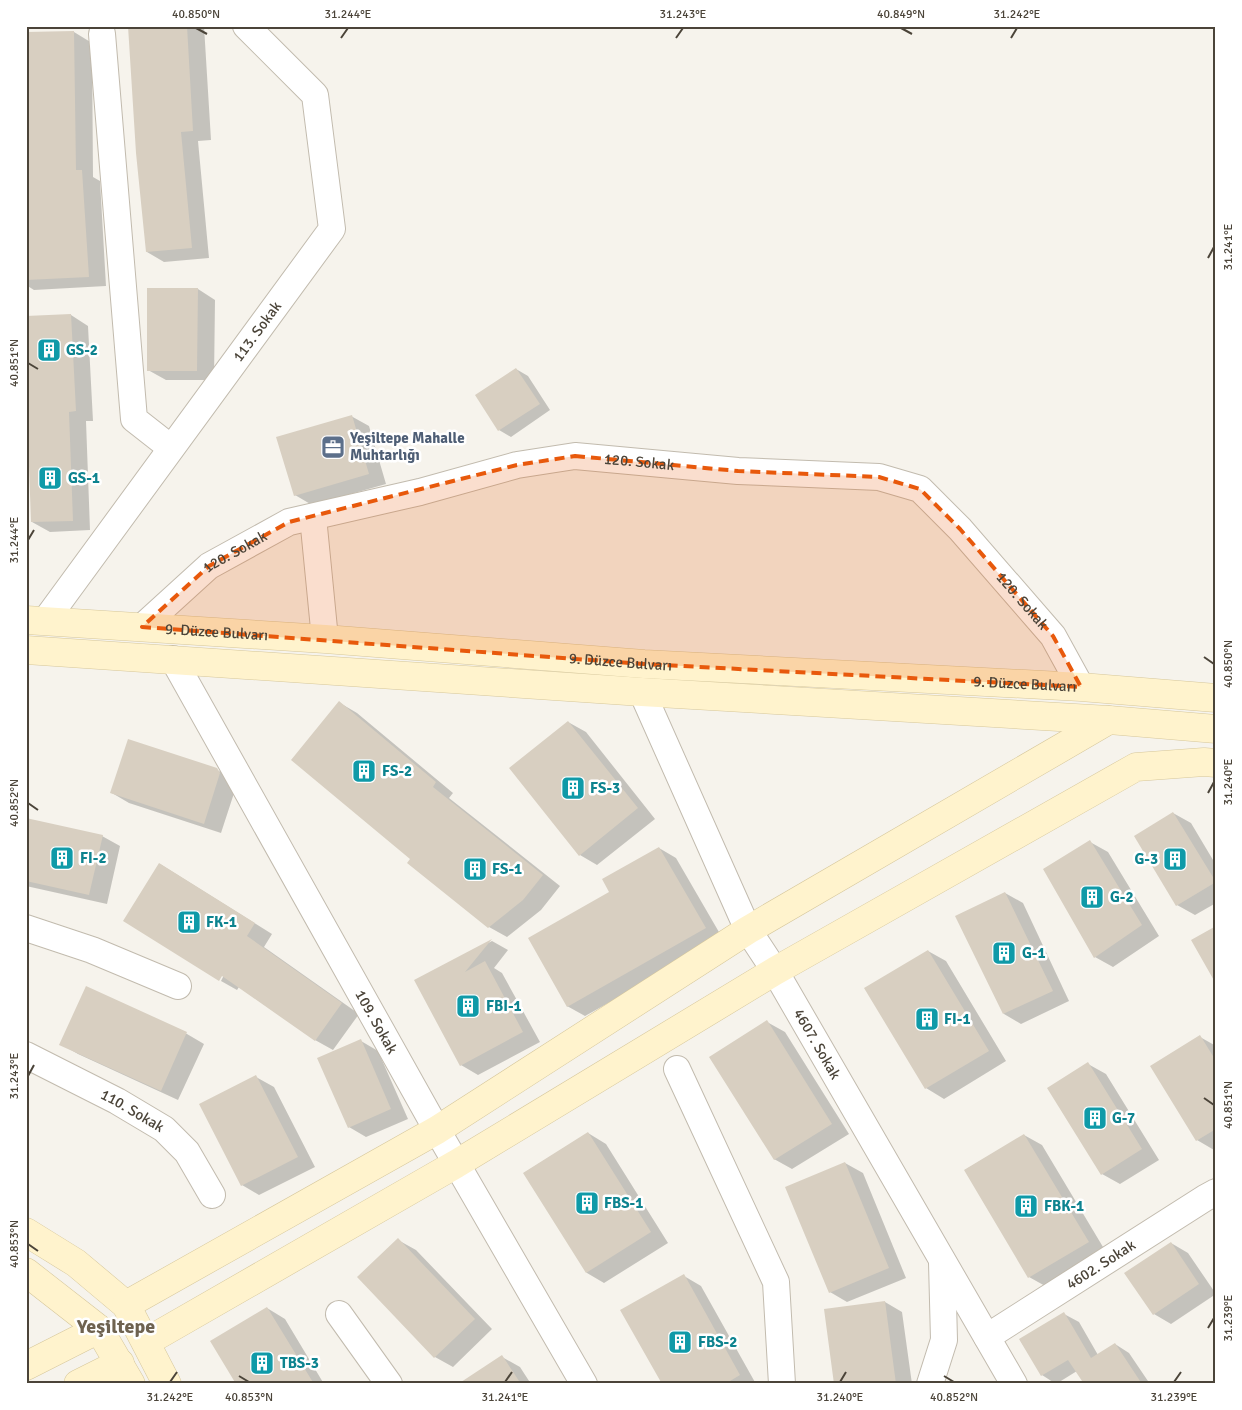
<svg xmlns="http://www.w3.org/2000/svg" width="1242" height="1410" font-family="Signika,sans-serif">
	<rect width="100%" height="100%" fill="#f6f3ec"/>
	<path fill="#0003" d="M129,26h75l7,114 -13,1 11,117 -45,4 -17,-10z
		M74,32l18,11 1,134 7,4 6,105 -72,4 -8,-5v-252z
		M198,289l17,11 -1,80h-48l-18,-10z
		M71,315l17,11 5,95h-7l4,109 -40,2 -18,-10z
		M516,369l12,7 22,34 -39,27 -12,-7z
		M351,416l18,10 17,58 -74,21 -17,-10z
		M340,703l17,10 96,80 -4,5 111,88 -19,24 -34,27 -18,-10 -81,-64 4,-4z
		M568,722l18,10 69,87 -58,46 -17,-10z
		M217,770l18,10 2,4 -16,49 -92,-30 -17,-10z
		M1173,813l18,10 25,42v38l-21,12 -18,-10 -41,-69z
		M26,819l76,17 18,10 -13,58 -81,-18z
		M1090,842l18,10 51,84 -46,31 -18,-10z
		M659,848l17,10 47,81 -138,77 -18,-10 44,-113z
		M160,864l112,70 -8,13 95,67 -26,36 -18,-10 -76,-53 -2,3 -16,-9 5,-10z
		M1005,893l18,10 46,98 -48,23 -17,-10z
		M492,941l16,9 -14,18 8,5 38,69 -62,33 -17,-10 -45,-84z
		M928,951l18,10 60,100 -62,38 -18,-11z
		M86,988l101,46 17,10 -26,56 -100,-46 -17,-10z
		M767,1022l18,10 64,102 -57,35 -18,-10z
		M1200,1037l16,9v104h-2l-17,-10z
		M361,1041l17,10 30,68 -42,18 -17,-10z
		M1088,1064l18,10 53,86 -39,24 -18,-10z
		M256,1077l18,10 41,80 -56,28 -17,-10z
		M588,1133l18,11 62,99 -64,40 -17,-10 -63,-100z
		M1024,1135l18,10 64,107 -59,35 -18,-10 -64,-107z
		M845,1163l18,10 43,105 -59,24 -17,-10z
		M398,1240l18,10 76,79 -39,38 -18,-10z
		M1171,1243l17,10 28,41 -45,30 -17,-10z
		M684,1276l17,10 55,98h-93z
		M885,1302l17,10 10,72h-77z
		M267,1308l18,11 39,65h-87z
		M1064,1314l15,8 19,33 17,-11 14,9 21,31h-64l-9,-13 -21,13 -14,-9 -22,-35z
		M502,1357l18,10 11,17h-70z"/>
	<path fill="#d8cfc1" d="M128,26h59l6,105 -12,1 11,116 -46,4 -10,-99z
		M74,31l2,139h6l7,107 -63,3v-248z
		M147,288h51l-1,83h-50z
		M71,314l5,97 -7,1 4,109 -42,1 -5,-139v-67z
		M516,368l24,36 -42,27 -23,-36z
		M352,415l17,59 -75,22 -18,-59z
		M339,701l97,81 -3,5 110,88 -20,25 -35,28 -81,-65 3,-4 -119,-99z
		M568,721l70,87 -59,48 -70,-88z
		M128,739l89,29 3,5 -16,51 -94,-31z
		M1173,812l43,70 -40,24 -42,-70z
		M26,818l77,17 -14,60 -63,-14z
		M1090,840l52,85 -48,33 -51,-89z
		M659,847l47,81 -139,79 -39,-69 81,-46 -7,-13z
		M159,863l96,60 -8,13 95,67 -27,38 -93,-65 -3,5 -96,-60z
		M1005,892l48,99 -50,23 -48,-98z
		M1216,926v58l-25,-44z
		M492,939l-27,33 20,-11 38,71 -63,34 -46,-86z
		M928,950l61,101 -64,38 -61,-101z
		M86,986l101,46 -26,59 -102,-46z
		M767,1020l65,104 -58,36 -65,-103z
		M1200,1035l16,26v68l-20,12 -46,-75z
		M361,1039l30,70 -43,19 -31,-70z
		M1088,1062l54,87 -41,26 -54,-87z
		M256,1075l42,82 -57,29 -42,-82z
		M588,1132l63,100 -65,41 -63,-100z
		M1024,1134l65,108 -61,36 -64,-108z
		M845,1162l44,106 -60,25 -44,-106z
		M398,1238l77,81 -41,39 -77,-81z
		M1171,1242l28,42 -46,31 -29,-42z
		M684,1274l56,101 -15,9h-63l-42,-74z
		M885,1301l11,83h-62l-10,-75z
		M267,1307l47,77h-78l-26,-43z
		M1064,1312l27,46 24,-15 27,41h-58l-16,-24 -27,16 -22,-37z
		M502,1355l19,29h-63z"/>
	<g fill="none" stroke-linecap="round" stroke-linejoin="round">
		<g stroke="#c2bbae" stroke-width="28">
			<g id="street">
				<path d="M102,34l32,385 37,29"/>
				<path d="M313,517l12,122"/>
				<path id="s1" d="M45,621l287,-392 -17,-134 -69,-69"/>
				<path id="s2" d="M142,627l67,-61 80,-44 131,-30 97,-27 58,-9 163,15 141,6 41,12 40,40 93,107 28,51"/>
				<path id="s3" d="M173,659l264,471 147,254"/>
				<path id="s4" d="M642,692l106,238 27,41 239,413"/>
				<path d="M26,928l66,22 86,36"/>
				<path id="s5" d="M26,1055l91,46 47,28 23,23 25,43"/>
				<path d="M677,1069l99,213 6,102"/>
				<path d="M339,1314l50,70"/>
				<path id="s6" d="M987,1337l218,-139 11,-6"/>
				<path d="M930,1384l14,-44 -2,-78"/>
			</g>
		</g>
		<g stroke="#d6c79b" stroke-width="29">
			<g id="secondary">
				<path id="s7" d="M26,620l299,19 319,25 437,23 135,11"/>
				<path d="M26,650l616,42 467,28 107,9"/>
				<path d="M26,1232l50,31 50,42 41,79"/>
				<path d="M26,1272l73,57 32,55"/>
				<path d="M126,1305l311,-175 311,-200 361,-210"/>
				<path d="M146,1342l310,-178 319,-193 361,-204 68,-5 12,1"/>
				<path d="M26,1366l73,-37"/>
				<path d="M78,1384l42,-21"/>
			</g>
		</g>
		<use href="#street" stroke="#fff" stroke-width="26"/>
		<use href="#secondary" stroke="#fff3cd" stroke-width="28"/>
	</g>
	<path fill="#e8590c" fill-opacity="0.2" stroke="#e8590c" stroke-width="4" stroke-dasharray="10 6" stroke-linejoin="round" d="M575,456l163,15 141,6 41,12 40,40 93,107 28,51 -437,-23 -502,-37 67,-61 80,-44 228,-57z"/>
	<path fill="none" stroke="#4b4439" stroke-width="2" d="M196,28l11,6M901,28l11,6M341,38l7,-10M676,38l7,-10M1011,38l6,-10M1208,258l6,-11M28,363l10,6M28,540l6,-10M1204,657l10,7M1208,793l6,-11M28,803l10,7M28,1076l6,-11M1204,1098l10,7M28,1244l10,7M1208,1328l6,-10M239,1376l10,6M944,1376l10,6M170,1382l7,-10M505,1382l7,-10M840,1382l6,-10M1174,1382l7,-10"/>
	<defs>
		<g id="building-square" transform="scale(1.25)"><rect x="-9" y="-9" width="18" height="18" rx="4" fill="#0f9aa8" stroke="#fff"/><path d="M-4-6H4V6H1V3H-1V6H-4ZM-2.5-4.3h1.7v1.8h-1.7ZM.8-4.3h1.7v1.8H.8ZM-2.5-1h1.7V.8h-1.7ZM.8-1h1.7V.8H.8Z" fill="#fff"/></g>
		<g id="office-square" transform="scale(1.25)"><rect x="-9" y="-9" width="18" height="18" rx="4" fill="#5c6f8a" stroke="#fff"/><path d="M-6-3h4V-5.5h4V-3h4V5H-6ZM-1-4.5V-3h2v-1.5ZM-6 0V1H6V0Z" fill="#fff"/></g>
	</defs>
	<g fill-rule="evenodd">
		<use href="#building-square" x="49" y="350"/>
		<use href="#office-square" x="333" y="447"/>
		<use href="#building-square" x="50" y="478"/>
		<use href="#building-square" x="364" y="771"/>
		<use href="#building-square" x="573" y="788"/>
		<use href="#building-square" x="62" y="858"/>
		<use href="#building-square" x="1175" y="859"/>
		<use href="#building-square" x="475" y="869"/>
		<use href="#building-square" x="1092" y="897"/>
		<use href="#building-square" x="189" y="922"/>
		<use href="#building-square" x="1004" y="953"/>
		<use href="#building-square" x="468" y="1006"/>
		<use href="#building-square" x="927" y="1019"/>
		<use href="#building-square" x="1095" y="1118"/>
		<use href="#building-square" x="587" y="1203"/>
		<use href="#building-square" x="1026" y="1206"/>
		<use href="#building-square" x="680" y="1342"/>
		<use href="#building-square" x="262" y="1363"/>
	</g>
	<g text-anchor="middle" stroke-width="5" stroke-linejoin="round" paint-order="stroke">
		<g font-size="15" fill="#4b4439" stroke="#fff">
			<text dy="5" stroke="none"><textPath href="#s1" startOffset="359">113. Sokak</textPath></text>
			<text dy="5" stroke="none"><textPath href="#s2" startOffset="540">120. Sokak</textPath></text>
			<text dy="5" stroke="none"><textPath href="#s2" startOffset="120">120. Sokak</textPath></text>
			<text dy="5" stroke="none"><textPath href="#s2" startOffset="975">120. Sokak</textPath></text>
			<text dy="5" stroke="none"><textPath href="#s7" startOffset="191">9. Düzce Bulvarı</textPath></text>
			<text dy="5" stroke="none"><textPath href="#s7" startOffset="596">9. Düzce Bulvarı</textPath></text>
			<text dy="5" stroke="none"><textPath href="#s7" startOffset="1001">9. Düzce Bulvarı</textPath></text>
			<text dy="5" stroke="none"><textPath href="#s3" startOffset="416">109. Sokak</textPath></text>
			<text dy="5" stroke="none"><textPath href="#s4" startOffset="394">4607. Sokak</textPath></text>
			<text dy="5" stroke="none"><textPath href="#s5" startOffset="120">110. Sokak</textPath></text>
			<text dy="5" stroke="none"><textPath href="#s6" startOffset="135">4602. Sokak</textPath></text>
		</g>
		<g font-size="15" font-weight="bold" fill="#0d838f" stroke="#fff" text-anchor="start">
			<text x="66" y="355">GS-2</text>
			<text x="68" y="483">GS-1</text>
			<text x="382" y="776">FS-2</text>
			<text x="590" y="793">FS-3</text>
			<text x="80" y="863">FI-2</text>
			<text x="1158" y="864" text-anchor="end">G-3</text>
			<text x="492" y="874">FS-1</text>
			<text x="1110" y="902">G-2</text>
			<text x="206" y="927">FK-1</text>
			<text x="1022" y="958">G-1</text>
			<text x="486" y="1011">FBI-1</text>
			<text x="944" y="1024">FI-1</text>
			<text x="1112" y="1123">G-7</text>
			<text x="604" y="1208">FBS-1</text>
			<text x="1044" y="1211">FBK-1</text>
			<text x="698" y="1347">FBS-2</text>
			<text x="280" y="1368">TBS-3</text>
		</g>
		<g font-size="15" font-weight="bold" fill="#4e5e75" stroke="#fff" text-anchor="start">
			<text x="350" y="443">Yeşiltepe Mahalle<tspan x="350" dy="17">Muhtarlığı</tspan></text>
		</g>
		<g font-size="20" font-weight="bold" fill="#6e6250" stroke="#fff">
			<text x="116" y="1333">Yeşiltepe</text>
		</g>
	</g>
	<rect width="1242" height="1410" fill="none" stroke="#ffffff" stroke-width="55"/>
	<rect x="28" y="28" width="1186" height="1354" fill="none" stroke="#4b4439" stroke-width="2"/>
	<g font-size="12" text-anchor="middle" fill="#4b4439">
		<text x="196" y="18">40.850°N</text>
		<text x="348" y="18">31.244°E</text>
		<text x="683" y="18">31.243°E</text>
		<text x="901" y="18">40.849°N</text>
		<text x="1017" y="18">31.242°E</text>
		<text transform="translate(1228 247) rotate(-90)" y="4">31.241°E</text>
		<text transform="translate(14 363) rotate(-90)" y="4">40.851°N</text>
		<text transform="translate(14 540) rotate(-90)" y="4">31.244°E</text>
		<text transform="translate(1228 664) rotate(-90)" y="4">40.850°N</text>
		<text transform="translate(1228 782) rotate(-90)" y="4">31.240°E</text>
		<text transform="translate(14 803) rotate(-90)" y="4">40.852°N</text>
		<text transform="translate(14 1076) rotate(-90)" y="4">31.243°E</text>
		<text transform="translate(1228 1105) rotate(-90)" y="4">40.851°N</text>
		<text transform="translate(14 1244) rotate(-90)" y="4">40.853°N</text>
		<text transform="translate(1228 1318) rotate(-90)" y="4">31.239°E</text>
		<text x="170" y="1401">31.242°E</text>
		<text x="249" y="1401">40.853°N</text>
		<text x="505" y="1401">31.241°E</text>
		<text x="840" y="1401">31.240°E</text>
		<text x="954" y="1401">40.852°N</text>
		<text x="1174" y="1401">31.239°E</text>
	</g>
</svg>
